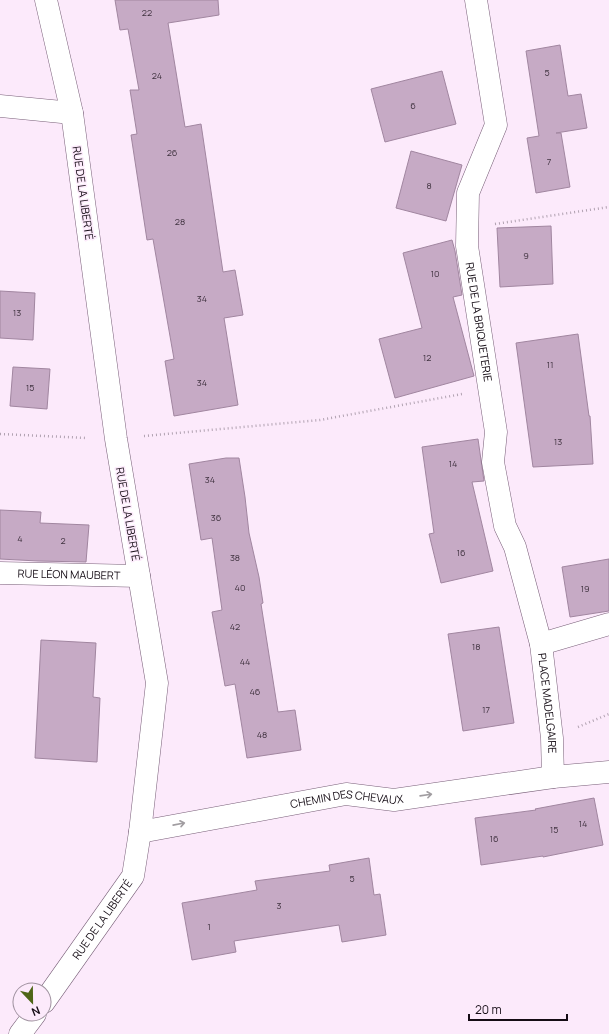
<svg xmlns="http://www.w3.org/2000/svg" width="609" height="1034" font-family="Manrope,sans-serif">
	<rect width="100%" height="100%" fill="#fceafb"/>
	<path fill="#c6aac5" stroke="#a186a0" d="M115,0h103l1,15 -51,8 17,104 16,-3 22,148 12,-2 8,45 -19,3 14,87 -64,11 -9,-55 9,-2 -21,-120 -6,1 -16,-105 6,-1 -7,-44h9l-11,-61 -8,1z
		M560,45l8,51 13,-2 6,34 -31,5h5l9,54 -34,6 -9,-55 12,-2 -13,-85z
		M442,71l14,53 -71,18 -14,-53z
		M411,151l51,14 -16,56 -50,-13z
		M551,226l2,58 -53,3 -3,-59z
		M452,240l3,11 7,44 -9,2 21,79 -79,22 -16,-59 43,-11 -19,-75z
		M0,291l35,2 -2,47 -33,-2z
		M578,334l11,82h1l3,48 -60,3 -17,-124z
		M13,367l37,2 -3,40 -37,-3z
		M478,439l6,42 -12,1 21,89 -52,12 -12,-49 5,-1 -12,-86z
		M226,458h13l6,39 4,36 10,44 4,26 -2,1 17,108 17,-2 6,40 -54,8 -12,-74 -10,2 -13,-74 10,-2 -10,-72 -11,2 -12,-76z
		M0,510l41,2 -1,11 49,2 -3,37 -48,-1 -38,-2z
		M609,559v52l-39,6 -8,-50z
		M499,627l15,96 -51,8 -15,-97z
		M41,640l55,3 -3,54 7,1 -3,64 -62,-4z
		M594,798l9,47 -60,12v-1l-62,9 -6,-47 61,-8 -1,-1z
		M369,858l5,37 6,-1 6,41 -44,7 -3,-17 -105,16 2,11 -44,8 -10,-57 75,-13 -2,-9 75,-10 -1,-6z"/>
	<g fill="none" stroke-linecap="round" stroke-linejoin="round">
		<g stroke="#785f78" stroke-width="23">
			<g id="street">
				<path id="s1" d="M476,0l20,125 -28,68 -1,53 29,186 -3,30 12,64 10,21 26,97 11,94 1,39"/>
				<path d="M0,106l72,7"/>
				<path id="s2" d="M0,573l139,3"/>
				<path d="M541,644l68,-20"/>
				<path id="s3" d="M140,832l206,-38 48,6 159,-23 56,-5"/>
				<path id="s4" d="M44,1002l89,-126 7,-44 17,-149 -41,-244 -44,-326 -26,-113"/>
				<path d="M20,1034l15,-20"/>
			</g>
		</g>
		<path stroke="#b1a2b1" stroke-width="2.5" stroke-dasharray="1 3" stroke-linecap="butt" d="M495,224l114,-17
			M0,434l87,4
			M144,436l176,-16 142,-26
			M578,727l31,-13"/>
		<use href="#street" stroke="#fff" stroke-width="22"/>
	</g>
	<defs><path id="oneway-shaft" d="M-6 0H5M1.5-3L5.5 0L1.5 3" fill="none" stroke-width="1.6" stroke-linecap="round" stroke-linejoin="round"/></defs>
	<g stroke="#a19da1">
		<use href="#oneway-shaft" transform="translate(426 795) rotate(-8)"/>
		<use href="#oneway-shaft" transform="translate(179 824) rotate(-11)"/>
	</g>
	<g text-anchor="middle" stroke-width="3" stroke-linejoin="round" paint-order="stroke">
		<g font-size="9" fill="#403340">
			<text x="147" y="16">22</text>
			<text x="547" y="76">5</text>
			<text x="157" y="79">24</text>
			<text x="413" y="109">6</text>
			<text x="172" y="156">26</text>
			<text x="549" y="165">7</text>
			<text x="429" y="189">8</text>
			<text x="180" y="225">28</text>
			<text x="526" y="259">9</text>
			<text x="435" y="277">10</text>
			<text x="202" y="302">34</text>
			<text x="17" y="316">13</text>
			<text x="427" y="361">12</text>
			<text x="550" y="368">11</text>
			<text x="202" y="386">34</text>
			<text x="30" y="391">15</text>
			<text x="558" y="445">13</text>
			<text x="453" y="467">14</text>
			<text x="210" y="483">34</text>
			<text x="216" y="521">36</text>
			<text x="20" y="542">4</text>
			<text x="63" y="544">2</text>
			<text x="461" y="556">16</text>
			<text x="235" y="561">38</text>
			<text x="240" y="591">40</text>
			<text x="585" y="592">19</text>
			<text x="235" y="630">42</text>
			<text x="476" y="650">18</text>
			<text x="245" y="665">44</text>
			<text x="255" y="695">46</text>
			<text x="486" y="713">17</text>
			<text x="262" y="738">48</text>
			<text x="583" y="827">14</text>
			<text x="554" y="833">15</text>
			<text x="494" y="842">16</text>
			<text x="352" y="882">5</text>
			<text x="279" y="909">3</text>
			<text x="209" y="930">1</text>
		</g>
		<g font-size="11" fill="#140b14" stroke="#fceafb">
			<text transform="translate(83 193) rotate(82)" y="4">RUE DE LA LIBERTÉ</text>
			<text dy="4" stroke="none"><textPath href="#s1" startOffset="330">RUE DE LA BRIQUETERIE</textPath></text>
			<text transform="translate(128 514) rotate(80)" y="4">RUE DE LA LIBERTÉ</text>
			<text dy="4" stroke="none"><textPath href="#s2" startOffset="69">RUE LÉON MAUBERT</textPath></text>
			<text dy="4" stroke="none"><textPath href="#s1" startOffset="720">PLACE MADELGAIRE</textPath></text>
			<text dy="4" stroke="none"><textPath href="#s3" startOffset="210">CHEMIN DES CHEVAUX</textPath></text>
			<text dy="4" stroke="none"><textPath href="#s4" startOffset="101">RUE DE LA LIBERTÉ</textPath></text>
		</g>
	</g>
	<g transform="translate(32 1002) rotate(158)"><circle r="19" fill="#fceafb" stroke="#9f919f"/>
	<path d="M0-3L7 15L0 10L-7 15Z" fill="#4e6617"/>
	<text y="-6" font-size="11" font-weight="bold" text-anchor="middle" fill="#140b14">N</text>
	</g>
	<path d="M469 1014v6h98v-6" fill="none" stroke="#140b14" stroke-width="2"/>
	<text x="475" y="1014" font-size="12" fill="#140b14" stroke="#fceafb" stroke-width="3" paint-order="stroke">20 m</text>
</svg>
